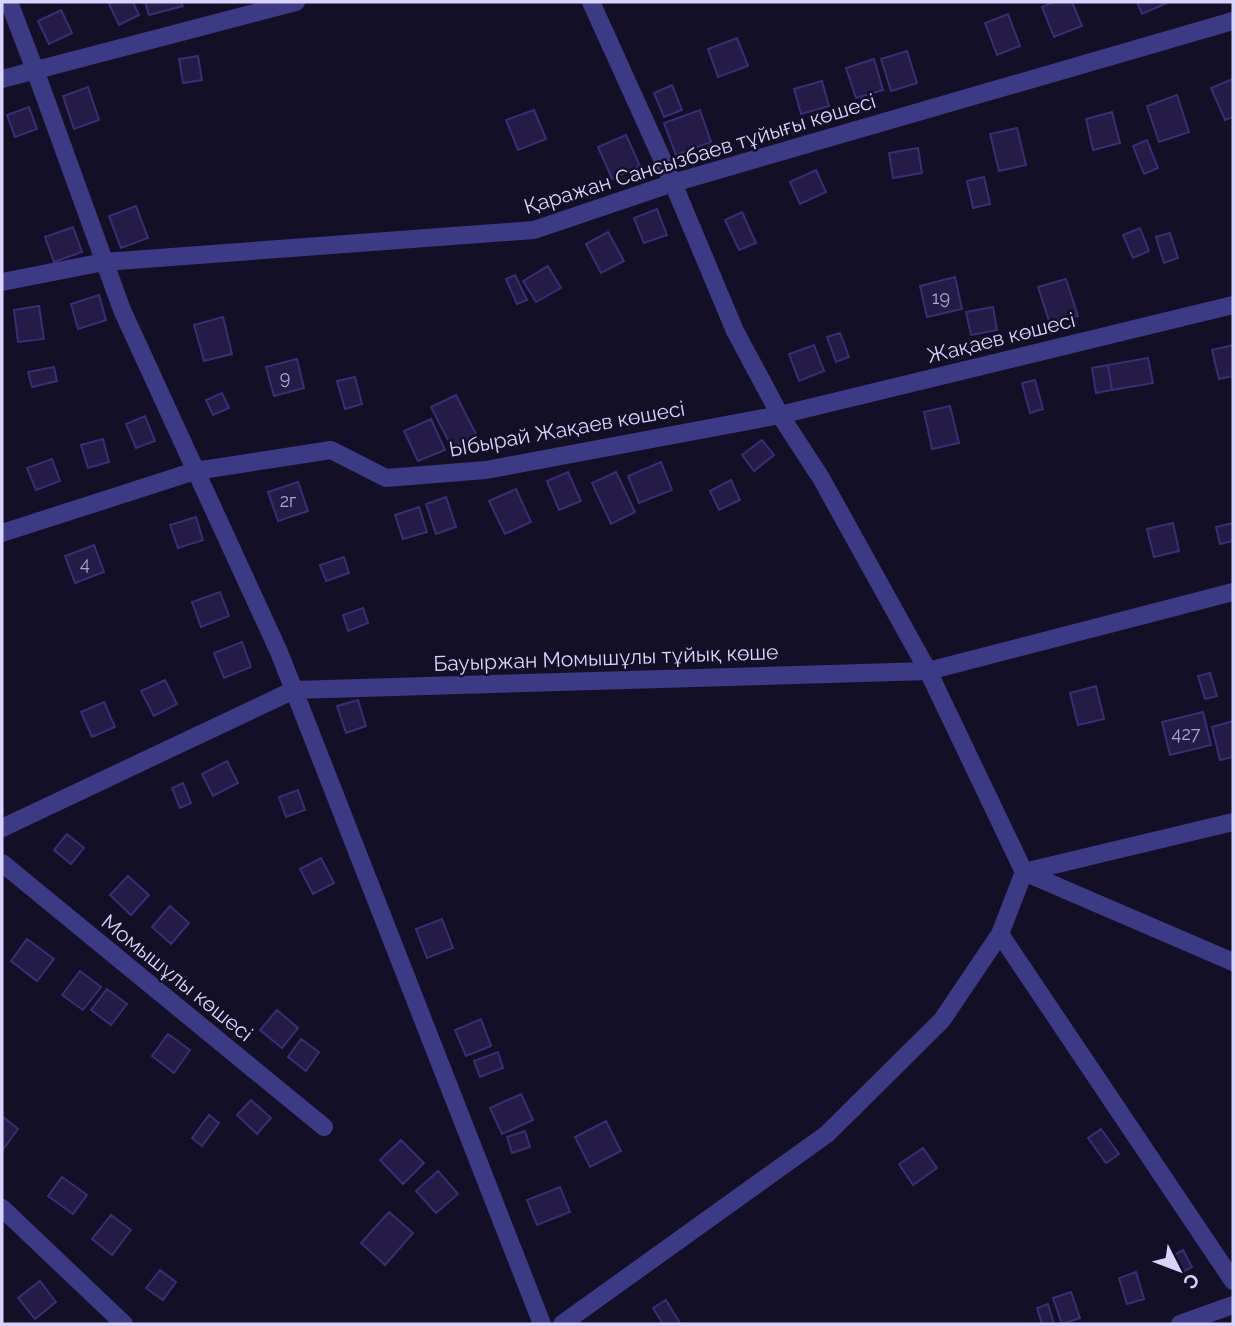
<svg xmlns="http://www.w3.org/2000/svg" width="1235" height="1326" font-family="Raleway,sans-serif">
	<rect width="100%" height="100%" fill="#130f26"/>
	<path fill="#241b47" stroke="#3b2d73" stroke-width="2" d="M113,2h20l6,13 -20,10 -10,-21z
		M145,2h36l2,4 -34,9z
		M1054,2h18l10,24 -28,11 -12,-30z
		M1137,2h30v1l-25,11z
		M61,10l11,23 -23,11 -11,-23z
		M1008,14l12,32 -23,9 -12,-32z
		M737,38l11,28 -30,11 -10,-28z
		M907,51l10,32 -26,8 -10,-32z
		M198,56l4,24 -19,3 -4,-24z
		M874,59l9,31 -27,8 -10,-30z
		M1233,79v38l-8,3 -14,-32z
		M822,81l7,25 -28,8 -7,-25z
		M672,85l10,25 -18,7 -10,-24z
		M88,87l11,33 -25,9 -11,-33z
		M1177,95l12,37 -30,10 -12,-36z
		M29,107l8,22 -22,8 -8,-22z
		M534,110l12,29 -28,11 -12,-30z
		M700,110l11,32 -35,13 -12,-32z
		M1112,112l8,31 -27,7 -7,-31z
		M1017,128l9,37 -27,6 -9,-37z
		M626,135l14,31 -28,13 -14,-32z
		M1147,140l11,28 -14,6 -11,-28z
		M918,148l4,25 -29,5 -4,-25z
		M816,170l10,22 -26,12 -10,-22z
		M984,177l6,27 -17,4 -6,-27z
		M136,206l12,32 -27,10 -12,-32z
		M657,209l10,26 -23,8 -10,-25z
		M742,212l14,31 -17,7 -14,-30z
		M73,227l9,25 -28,10 -9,-25z
		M1140,228l9,23 -16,7 -10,-23z
		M608,232l16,29 -23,12 -15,-29z
		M1170,233l8,25 -14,5 -8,-26z
		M548,266l13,22 -25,14 -13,-21z
		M515,275l12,25 -10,4 -11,-25z
		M955,277l7,32 -35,8 -7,-31z
		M1066,279l12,37 -28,8 -12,-37z
		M99,295l7,25 -28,9 -7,-25z
		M39,306l5,33 -26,3 -4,-32z
		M993,307l4,23 -26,5 -5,-23z
		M223,317l9,37 -28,7 -10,-36z
		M840,333l9,24 -13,5 -9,-25z
		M814,345l10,26 -25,10 -10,-27z
		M1233,345v31l-14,3 -7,-29z
		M1148,358l5,25 -41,7 -4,-25z
		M297,359l7,29 -30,8 -8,-29z
		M1108,365l4,25 -16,3 -4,-25z
		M54,367l3,14 -25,6 -4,-15z
		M355,377l7,27 -17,5 -8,-28z
		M1035,380l8,29 -13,4 -8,-30z
		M222,393l7,15 -16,7 -7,-15z
		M456,395l21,41 -25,12 -21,-41z
		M950,406l9,37 -27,6 -8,-37z
		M145,416l10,25 -19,7 -10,-24z
		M431,419l14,31 -27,11 -14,-30z
		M103,439l6,23 -21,6 -7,-23z
		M762,440l12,15 -20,16 -12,-16z
		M52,459l8,22 -24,9 -9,-22z
		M661,462l11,28 -33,13 -11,-27z
		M568,472l13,29 -22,9 -12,-29z
		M616,472l19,40 -24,12 -19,-41z
		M731,480l9,20 -21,10 -9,-19z
		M298,482l10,29 -30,10 -10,-29z
		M516,489l15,33 -26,12 -16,-33z
		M446,497l10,30 -20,7 -10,-30z
		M419,507l8,25 -24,7 -8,-24z
		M196,517l7,23 -25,8 -8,-23z
		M1173,523l6,28 -25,6 -7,-28z
		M1233,523v18l-13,3 -4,-17z
		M94,545l10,27 -29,11 -10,-27z
		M344,557l5,16 -23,8 -6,-16z
		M220,592l9,24 -28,11 -9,-25z
		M363,608l5,15 -20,8 -5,-16z
		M242,642l9,25 -27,11 -10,-25z
		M1210,673l7,23 -12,3 -7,-23z
		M165,680l12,24 -23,12 -13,-25z
		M1096,686l8,33 -26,6 -8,-32z
		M358,700l8,26 -20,7 -9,-27z
		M104,702l11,25 -23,10 -11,-25z
		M1203,712l8,33 -41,10 -8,-33z
		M1233,721v36l-13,3 -8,-33z
		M227,761l11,22 -25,13 -11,-22z
		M183,783l8,20 -11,5 -8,-20z
		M298,790l7,20 -19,7 -7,-20z
		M67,834l17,14 -13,16 -17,-14z
		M321,858l13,25 -21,11 -13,-25z
		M128,876l21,19 -18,20 -21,-20z
		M170,906l19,17 -18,21 -19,-17z
		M442,919l11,29 -26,10 -11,-29z
		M27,939l27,20 -17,22 -26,-20z
		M80,971l21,16 -18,23 -21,-15z
		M107,989l20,15 -16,21 -20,-15z
		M277,1010l21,18 -16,20 -22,-18z
		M481,1019l10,27 -25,10 -11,-26z
		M168,1034l22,16 -16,23 -22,-17z
		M301,1039l18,13 -13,19 -18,-14z
		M498,1052l5,16 -23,9 -6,-16z
		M521,1094l12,26 -31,14 -12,-26z
		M251,1100l20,18 -14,16 -20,-19z
		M209,1115l10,8 -17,23 -10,-8z
		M2,1116l16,13 -16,22z
		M606,1121l15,30 -31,16 -15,-30z
		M1101,1129l18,25 -13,9 -18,-25z
		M525,1131l5,16 -18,6 -5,-16z
		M401,1140l23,23 -21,21 -23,-24z
		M923,1148l14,20 -24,17 -14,-21z
		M438,1171l20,23 -22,19 -20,-22z
		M62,1177l25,18 -14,19 -25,-18z
		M560,1187l10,25 -33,13 -10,-25z
		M389,1212l24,21 -28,32 -24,-22z
		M111,1215l20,15 -19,25 -20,-16z
		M1183,1250l9,17 -11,6 -9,-17z
		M160,1270l16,12 -13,18 -17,-12z
		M1136,1272l8,27 -17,5 -8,-26z
		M40,1281l16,21 -21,17 -17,-21z
		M1071,1292l9,26 -18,6 -9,-26z
		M666,1300l14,23 -1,1h-16l-10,-16z
		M1048,1304l6,20h-12l-5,-16z"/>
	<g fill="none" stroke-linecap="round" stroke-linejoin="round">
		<path stroke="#3d3a85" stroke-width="18" d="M9,2l26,68 87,240 157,342 263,672
			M591,2l82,181 62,148 45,84 41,63 107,193 96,201 209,90
			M2,79l294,-77
			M2,282l102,-20 430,-32 139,-47 560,-162
			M2,533l193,-62 136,-21 55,28 100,-8 294,-55 453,-110
			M2,828l292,-138 634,-19 305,-79
			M2,863l322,264
			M1024,872l209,-50
			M1000,934l233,347
			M2,1208l122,116
			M562,1324l265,-190 115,-114 58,-86 24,-62
			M1180,1324l53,-19"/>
	</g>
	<g text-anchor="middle" stroke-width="5" stroke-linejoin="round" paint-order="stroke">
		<g font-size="18" fill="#aca6d1">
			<text x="941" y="304">19</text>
			<text x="285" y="384">9</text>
			<text x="288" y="507">2г</text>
			<text x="85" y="570">4</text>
			<text x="1186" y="740">427</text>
		</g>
		<g font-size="21" fill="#d9d4ff" stroke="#130f26">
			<text transform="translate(700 154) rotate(-17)" y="7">Қаражан Сансызбаев тұйығы көшесі</text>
			<text transform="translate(1001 338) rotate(-14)" y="7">Жақаев көшесі</text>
			<text transform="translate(567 429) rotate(-10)" y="7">Ыбырай Жақаев көшесі</text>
			<text transform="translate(606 658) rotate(-2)" y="7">Бауыржан Момышұлы тұйық көше</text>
			<text transform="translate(177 978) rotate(39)" y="7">Момышұлы көшесі</text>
		</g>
	</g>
	<rect width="1235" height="1326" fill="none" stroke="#d9d4ff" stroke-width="7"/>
	<g transform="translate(1179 1270) rotate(132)" stroke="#130f26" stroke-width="5" paint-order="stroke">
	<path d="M0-5L12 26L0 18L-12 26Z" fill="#d9d4ff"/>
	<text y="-10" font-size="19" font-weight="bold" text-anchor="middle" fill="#d9d4ff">С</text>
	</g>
</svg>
